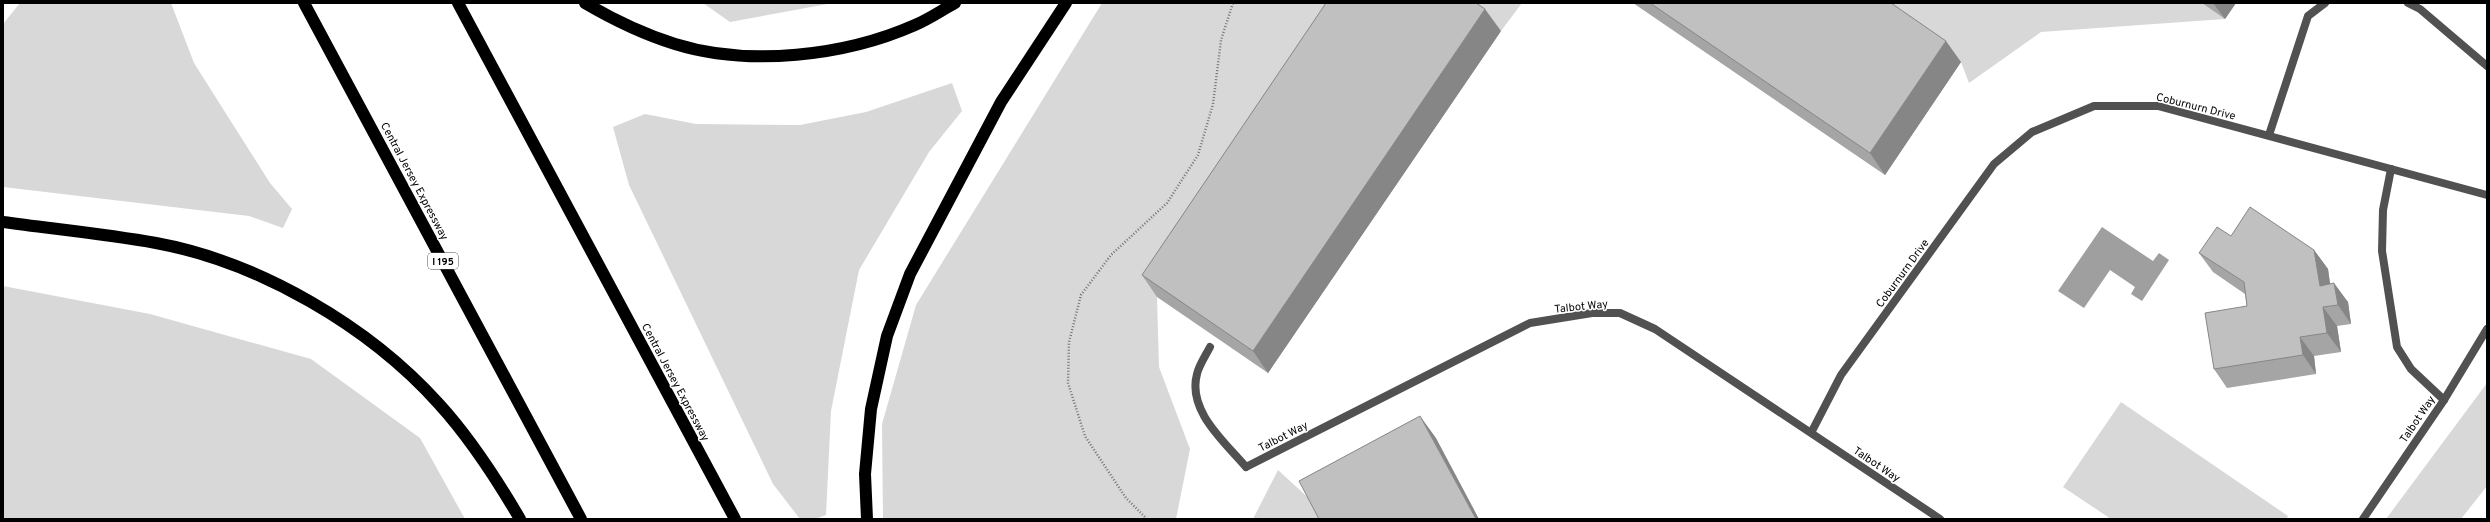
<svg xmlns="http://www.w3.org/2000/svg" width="2490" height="522" font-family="Overpass,sans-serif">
	<rect width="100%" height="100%" fill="#fff"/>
	<path fill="#d8d8d8" d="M20,3h151l23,60 76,120 22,26 -9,19 -34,-12 -246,-29v-163z
		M703,3h130l-103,19z
		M1102,3h255l-200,294 2,70 31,82 -14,70h-293l-1,-95 34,-119z
		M1460,3h62l-21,28z
		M1874,3h329l22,16 -184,13 -72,51 -8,-21z
		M952,83l10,28 -33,41 -70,118 -28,141 -5,104 -11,4h-15l-27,-35 -144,-299 -16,-58 32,-13 51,10 104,1 66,-13z
		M3,286l147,28 161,45 109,79 45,81h-462z
		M2487,383v103l-26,33h-75z
		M2121,402l167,114 -2,3h-175l-48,-32z
		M1278,470l36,33 9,16h-70z"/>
	<path fill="#9f9f9f" d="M2102,227l51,34 6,-8 10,7 -27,41 -11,-7 4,-7 -25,-17 -26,38 -26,-17z"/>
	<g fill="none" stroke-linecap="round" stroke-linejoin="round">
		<path stroke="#737373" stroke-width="2.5" stroke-dasharray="1 2" stroke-linecap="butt" d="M1147,519l-21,-21 -41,-62 -17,-53 1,-41 12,-47 30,-40 56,-52 31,-48 15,-51 8,-64 12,-37"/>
		<path stroke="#515151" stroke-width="8" d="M2408,3l12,6 67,57
			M2269,135l39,-119 17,-13
			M2391,169l-8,41 -1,41 15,96 14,22 33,31
			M1210,347c-4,8 -11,18 -13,27 -10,37 28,68 49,93"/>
		<path stroke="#515151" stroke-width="8" d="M1811,433l30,-58 153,-211 38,-32 62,-26h64l329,89
			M1246,467l284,-144 62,-10h28l35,16 285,190
			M2363,519l81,-119 43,-71"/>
		<path stroke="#000" stroke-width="12" d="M304,3l277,516
			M458,3l277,516
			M585,3c29,17 58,31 90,41 74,23 170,12 240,-19 14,-6 27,-15 40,-22
			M3,222c51,7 102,12 153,21 103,19 213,83 283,161 32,35 57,74 81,115
			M867,519l-2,-45 6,-65 16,-73 23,-62 91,-172 65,-99"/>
	</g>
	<path fill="#a5a5a5" d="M1633,3h258l70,59 -76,113z
		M2202,3h34l-11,16z
		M1501,31l-233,342 -111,-76 -15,-22z
		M2231,236l83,14 14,19 2,15 18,18 3,22 -14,2 4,26 -27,4 2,18 -89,14 -13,-19 33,-63 -2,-12 -32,-22 -14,-19z"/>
	<path fill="#868686" d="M2213,3h23l-11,16z
		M1485,9l16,22 -233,342 -15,-22z
		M1946,41l15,21 -76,113 -15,-22z
		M2314,250l14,19 5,36 -13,-19z
		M2334,283l14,19 3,22 -13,-19z
		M2323,307l14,19 4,26 -14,-19z
		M2300,337l14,19 2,18 -13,-19z
		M1420,416l16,22 43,81h-3z"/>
	<path fill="#c0c0c0" stroke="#868686" d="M1326,3h150l9,6 -232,342 -111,-76z
		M1650,3h241l55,38 -76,112z
		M2250,207l64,43 6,36 14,-3 4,22 -15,2 4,26 -27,4 3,18 -89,14 -9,-56 42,-7 -3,-24 -45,-29 18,-26 14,9z
		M1420,416l56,103h-157l-20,-38z"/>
	<g text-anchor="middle" stroke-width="3" stroke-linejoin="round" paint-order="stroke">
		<rect fill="#fff" stroke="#4c4c4c" stroke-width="1" x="428" y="253" width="30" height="16" rx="3"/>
		<g font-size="10" font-weight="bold" fill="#000">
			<text x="443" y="265">I 195</text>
		</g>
		<g font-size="11" fill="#000" stroke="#fff">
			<text transform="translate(2196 106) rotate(14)" y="4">Coburnurn Drive</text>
			<text transform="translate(415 181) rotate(62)" y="4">Central Jersey Expressway</text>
			<text transform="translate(1902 273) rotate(-54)" y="4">Coburnurn Drive</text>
			<text transform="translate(1581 306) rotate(-6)" y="4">Talbot Way</text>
			<text transform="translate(676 382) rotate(62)" y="4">Central Jersey Expressway</text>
			<text transform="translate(2417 419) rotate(-56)" y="4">Talbot Way</text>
			<text transform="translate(1283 436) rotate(-27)" y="4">Talbot Way</text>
			<text transform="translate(1877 464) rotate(34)" y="4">Talbot Way</text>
		</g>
	</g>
	<rect width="2490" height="522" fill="none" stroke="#000000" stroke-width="8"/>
</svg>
